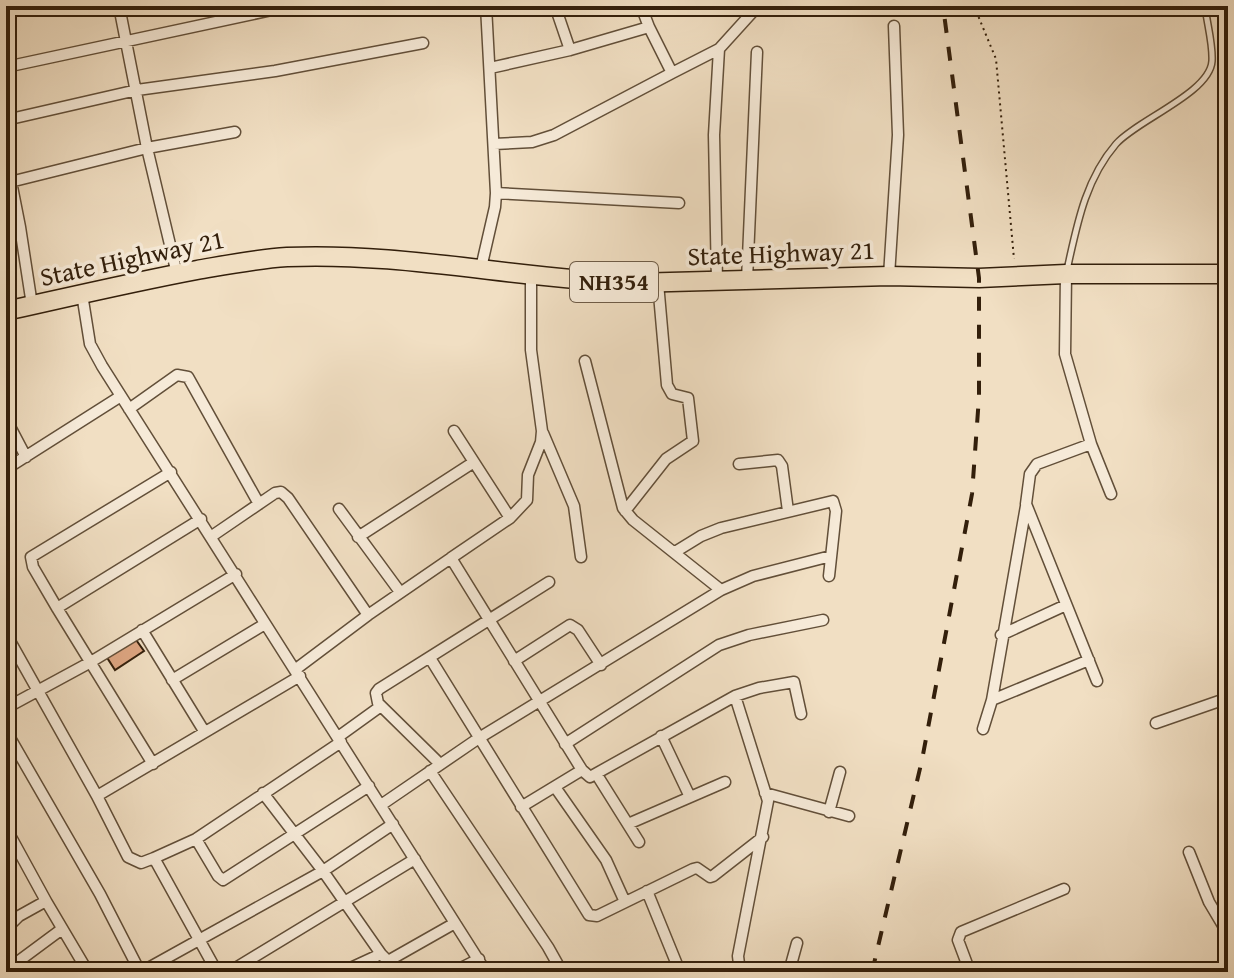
<svg xmlns="http://www.w3.org/2000/svg" width="1234" height="978" font-family="'Gentium Book Plus',serif">
	<rect width="100%" height="100%" fill="#f1dfc3"/>
	<filter id="stains"><feTurbulence type="fractalNoise" baseFrequency=".0025" numOctaves="4"/><feColorMatrix values="0 0 0 0 .2 0 0 0 0 .09 0 0 0 0 .02 0 0 0 .5 -.17"/></filter>
	<radialGradient id="worn" r=".72"><stop offset=".6" stop-color="#630" stop-opacity="0"/><stop offset="1" stop-color="#630" stop-opacity=".3"/></radialGradient>
	<path fill="#dea682" stroke="#331f0b" stroke-width="2" d="M134,637l10,14 -29,19 -9,-14z"/>
	<g fill="none" stroke-linecap="round" stroke-linejoin="round">
		<g stroke="#624f39" stroke-width="8">
			<path id="lane" d="M1067,270c10,-45 18,-90 49,-126 21,-24 94,-51 96,-83 1,-17 -5,-37 -7,-55"/>
		</g>
		<g stroke="#624f39" stroke-width="13">
			<path id="street" d="M119,6l28,142 30,126
				M555,6l15,44
				M6,7l5,-1
				M649,27l23,46 47,-24 -5,86 3,146
				M719,49l39,-43
				M6,67l284,-61
				M490,68l80,-18 79,-23 -8,-21
				M6,120l131,-30 138,-19 148,-28
				M494,144l38,-2 22,-7 118,-62
				M6,156l14,71 12,78
				M6,183l141,-35 88,-16
				M496,193l183,10
				M481,268l14,-61 1,-14 -10,-187
				M1066,274l-1,80 26,90 -54,20 -7,10 -4,30 71,177
				M889,276l9,-141 -4,-109
				M747,280l10,-228
				M82,294l8,50 12,22 384,606
				M585,361l38,147 10,12 88,70
				M129,409l48,-34 11,2 71,127
				M6,419l20,38
				M454,431l56,87
				M543,433l31,73 7,51
				M1091,444l20,50
				M739,464l39,-4 4,6 6,45
				M6,469l115,-73
				M339,509l61,83
				M625,511l41,-52 27,-18 -5,-43 -16,-4 -5,-9 -9,-102
				M212,536l63,-43 6,-1 7,6 80,117 -72,54
				M358,537l116,-75
				M675,552l26,-16 20,-8 112,-27 3,10 -7,65
				M451,558l59,-40 17,-18 1,-25 13,-33 1,-11 -11,-81v-74
				M57,608l144,-89
				M368,615l83,-57 131,212 8,7 145,-81 24,-8 35,-6 7,32
				M142,630l62,101
				M6,634l91,162 31,61 13,6 13,-5 63,114
				M1001,635l65,-30
				M430,658l159,257 8,1 96,-47 4,-1 13,9 3,-1 50,-39
				M514,661l56,-36 8,5 23,35
				M172,680l93,-56
				M735,696l33,105 -30,155 2,16
				M992,700l97,-40
				M6,708l83,-45 147,-89
				M1156,723l72,-25
				M983,729l9,-29 34,-194
				M6,731l94,163 37,72 6,5 180,-100 70,-47
				M661,736l29,61
				M338,737l43,-31
				M565,744l154,-99 30,-10 74,-15
				M153,764l-96,-156 -24,-41 -2,-10 140,-85
				M440,764l-62,-61 -2,-10 3,-4 170,-107
				M430,771l118,176 14,25
				M597,775l42,67
				M555,787l51,73 19,42
				M263,793l60,78 58,83
				M765,793l84,23
				M97,796l203,-120
				M381,805l98,-67 242,-148 32,-14 78,-20
				M521,807l61,-37
				M829,812l11,-40
				M628,824l97,-42
				M6,828l40,73 -27,15 -13,13
				M196,839l22,37 5,4 146,-94
				M1189,852l20,50 19,32
				M154,858l42,-19 145,-97
				M647,891l33,81
				M46,901l42,71
				M8,969l54,-40
				M229,972l186,-113
				M342,972l39,-18 7,7 67,-38
				M453,972l26,-13
				M789,972l8,-29
				M970,972l-12,-32 3,-8 103,-43
				M1092,972h1
				M1222,972l6,-4"/>
		</g>
		<g stroke="#331f0b" stroke-width="21">
			<path id="highway" d="M6,311c63,-14 127,-29 191,-41 29,-5 59,-11 90,-13 116,-5 230,22 346,26l256,-7 90,2 87,-4h162"/>
		</g>
		<path stroke="#331f0b" stroke-width="2" stroke-dasharray="2 4" stroke-linecap="butt" d="M974,6l22,53 18,200"/>
		<use href="#lane" stroke="#f6ead8" stroke-width="5"/>
		<use href="#street" stroke="#f6ead8" stroke-width="10"/>
		<use href="#highway" stroke="#f1dfc3" stroke-width="18"/>
		<path stroke="#331f0b" stroke-width="4" stroke-dasharray="14 14" stroke-linecap="butt" d="M872,972l50,-212 50,-266 7,-97v-119l-36,-272"/>
	</g>
	<g text-anchor="middle" stroke-width="7" stroke-linejoin="round" paint-order="stroke">
		<rect fill="#f6ead8" stroke="#6e5c48" stroke-width="2" x="570" y="262" width="88" height="40" rx="6"/>
		<g font-size="24" font-weight="bold" fill="#331f0b">
			<text x="614" y="290">NH354</text>
		</g>
		<g font-size="26" fill="#331f0b" stroke="#f6ead8">
			<text transform="translate(781 253) rotate(-2)" y="9">State Highway 21</text>
			<text transform="translate(132 258) rotate(-12)" y="9">State Highway 21</text>
		</g>
	</g>
	<rect width="1234" height="978" fill="none" stroke="#f1dfc3" stroke-width="32"/>
	<rect x="8" y="8" width="1218" height="962" fill="none" stroke="#331f0b" stroke-width="4"/>
	<rect x="16" y="16" width="1202" height="946" fill="none" stroke="#331f0b" stroke-width="2"/>
	<rect width="100%" height="100%" filter="url(#stains)"/>
	<rect width="100%" height="100%" fill="url(#worn)"/>
</svg>
